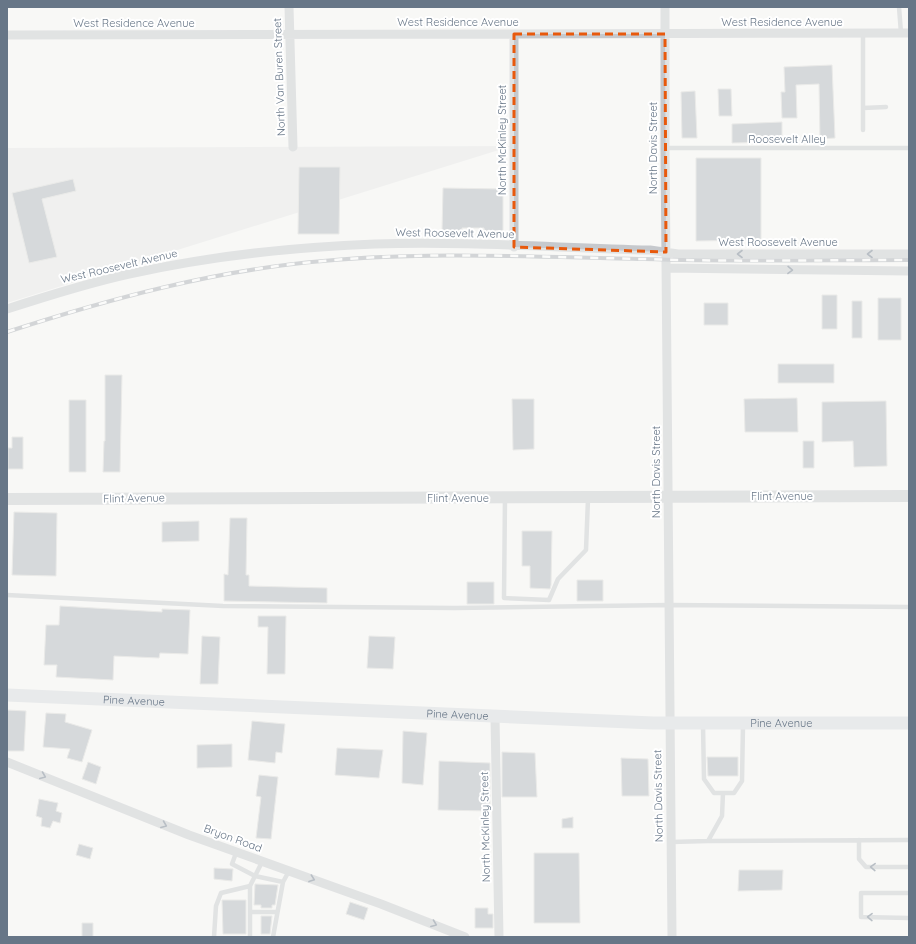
<svg xmlns="http://www.w3.org/2000/svg" width="916" height="944" font-family="Quicksand,sans-serif">
	<rect width="100%" height="100%" fill="#f8f8f6"/>
	<path fill="#e6e7e7" d="M512,146l-505,157v-155z"/>
	<path fill="#adb4bb" stroke="#dadad8" d="M832,65l3,73 -15,1 -1,-55 -23,1 1,33h-15l-1,-26h4l-1,-25z
		M718,89h13l1,27h-13z
		M695,91l2,47h-15l-1,-46z
		M782,122v20l-50,1v-19z
		M696,158h65v82l-65,1z
		M299,167h41l-1,67h-41z
		M73,179l3,12 -34,8 15,58 -28,6 -17,-70z
		M443,188l60,1v42h-19v-3h-22v3h-20z
		M822,295h15v34h-15z
		M878,298h23v42h-23z
		M852,301h10v37h-10z
		M704,303h24v22h-24z
		M778,364h56v19h-56z
		M105,375h17l-2,97h-17l1,-31h1z
		M797,398l1,34h-53l-1,-33z
		M512,399h22v50l-21,1z
		M69,400h17v72h-17z
		M886,401l1,65 -33,1 -1,-26 -31,1v-40z
		M12,437h11v32h-15v-21h4z
		M803,441h11v27h-11z
		M14,512l43,1 -1,63 -44,-1z
		M230,518h17l-1,57h3v11l78,2v15l-103,-2v-27l4,1z
		M199,521v20l-37,1v-20z
		M522,531h30l-1,54 -1,4 -20,-1v-22h-8z
		M577,580h26v21h-26z
		M467,582h27v22h-27z
		M60,606l102,6v-3l28,1 -2,44 -28,-1 -1,5 -45,-2 -1,24 -57,-3 1,-12h-13l2,-40h13z
		M258,616h28l-1,58h-18l1,-47h-10z
		M202,636l18,1 -2,47h-18z
		M369,636l26,1 -2,32 -26,-1z
		M7,710l19,1 -2,40h-17z
		M46,713l20,1 -1,8 27,8 -10,32 -15,-4 3,-9 -27,-2z
		M252,721l33,3 -3,29 -6,-1 -1,11 -27,-3z
		M403,731l24,2 -4,52 -21,-2z
		M232,744v23l-35,1v-23z
		M337,748l46,2 -4,28 -44,-3z
		M502,752l33,1 2,44h-35z
		M707,757h31v19h-30z
		M621,758l27,1 1,37h-27z
		M439,761l51,2v48l-52,-1z
		M88,762l13,5 -5,17 -14,-5z
		M259,775l19,2 -7,62 -15,-1 5,-41 -5,-1z
		M39,799l19,4 -2,8 6,2 -2,10 -7,-2 -3,7 -9,-2 1,-8 -6,-2z
		M573,817v11h-11v-9z
		M79,844l14,4 -3,11 -14,-4z
		M534,853h45l1,70h-46z
		M214,868l19,1 -1,12 -18,-2z
		M739,870h44l-1,20 -44,1z
		M255,884l23,1 -3,20h-3v3h-11v-3h-7z
		M222,900h24v34h-23z
		M350,902l18,6 -4,12 -18,-6z
		M475,908h13v6h5v14h-18z
		M261,916h11l-2,18h-9z
		M82,923h11v14h-11z"/>
	<g fill="none" stroke-linecap="round" stroke-linejoin="round">
		<path stroke="#c6c9cd" stroke-width="4.5" d="M899,7l2,26
			M863,33v97
			M863,108l23,-1
			M665,148h244
			M505,497l-1,101 45,2 9,-21 28,-29 2,-51
			M7,595l216,11 232,2 214,-3 240,2
			M703,725l1,54 10,14h9
			M859,840v19l7,8h43
			M708,841l201,-1
			M671,842l37,-1 14,-25 1,-23h11l8,-12 1,-56
			M236,853l-4,11 23,12 28,6
			M909,893h-48v24l48,1
			M250,912h26
			M214,937l2,-31 5,-13 29,-7
			M250,937v-51l12,-24
			M273,937l10,-55 6,-11"/>
		<path stroke="#c6c9cd" stroke-width="9" d="M289,7l4,140
			M665,7v141l7,789
			M7,35l902,-2
			M514,247v-213
			M667,268l242,3
			M7,309c40,-13 81,-26 122,-35 81,-18 164,-27 246,-30 92,-3 184,4 275,6l28,4h231
			M495,717l4,220
			M7,762l182,73 192,69 84,33"/>
		<path stroke="#c6c9cd" stroke-width="12" d="M7,499l902,-3"/>
		<path stroke="#d5d9dd" stroke-width="13" id="s1" d="M7,695l646,28h256"/>
		<g stroke="#a6acb2" stroke-width="4">
			<path id="rail" d="M7,332c102,-33 209,-62 316,-71 106,-10 214,-4 321,-2 88,3 177,1 265,1"/>
		</g>
		<use href="#rail" stroke="#fff" stroke-width="2.5" stroke-dasharray="8" stroke-linecap="butt"/>
	</g>
	<defs><path id="oneway-chevron" d="M-2-3.5L2.5 0L-2 3.5" fill="none" stroke-width="1.6" stroke-linecap="round" stroke-linejoin="round"/></defs>
	<g stroke="#6c7a8a">
		<use href="#oneway-chevron" transform="translate(740 254) rotate(180)"/>
		<use href="#oneway-chevron" transform="translate(870 254) rotate(-180)"/>
		<use href="#oneway-chevron" transform="translate(790 270) rotate(1)"/>
		<use href="#oneway-chevron" transform="translate(43 776) rotate(22)"/>
		<use href="#oneway-chevron" transform="translate(164 825) rotate(22)"/>
		<use href="#oneway-chevron" transform="translate(873 867) rotate(-178)"/>
		<use href="#oneway-chevron" transform="translate(312 879) rotate(20)"/>
		<use href="#oneway-chevron" transform="translate(870 917) rotate(-179)"/>
		<use href="#oneway-chevron" transform="translate(434 924) rotate(21)"/>
	</g>
	<path d="M0 0H916V944H0ZM514,34h151l1,218 -152,-5z" fill="#f8f8f6" fill-opacity=".55" fill-rule="evenodd"/>
	<path fill="none" stroke="#e8590c" stroke-width="3" stroke-dasharray="8 5" stroke-linejoin="round" d="M514,34h151l1,218 -152,-5z"/>
	<g text-anchor="middle" stroke-width="4" stroke-linejoin="round" paint-order="stroke">
		<g font-size="11" fill="#677687" stroke="#fff">
			<text x="458" y="26">West Residence Avenue</text>
			<text x="782" y="26">West Residence Avenue</text>
			<text x="134" y="27">West Residence Avenue</text>
			<text transform="translate(279 77) rotate(-92)" y="4">North Van Buren Street</text>
			<text x="787" y="143">Roosevelt Alley</text>
			<text transform="translate(502 140) rotate(-90)" y="4">North McKinley Street</text>
			<text transform="translate(653 148) rotate(-90)" y="4">North Davis Street</text>
			<text transform="translate(455 233) rotate(1)" y="4">West Roosevelt Avenue</text>
			<text x="778" y="246">West Roosevelt Avenue</text>
			<text transform="translate(119 266) rotate(-13)" y="4">West Roosevelt Avenue</text>
			<text transform="translate(656 472) rotate(-90)" y="4">North Davis Street</text>
			<text x="782" y="500">Flint Avenue</text>
			<text transform="translate(134 498) rotate(-1)" y="4">Flint Avenue</text>
			<text x="458" y="502">Flint Avenue</text>
			<text dy="4" stroke="none"><textPath href="#s1" startOffset="127">Pine Avenue</textPath></text>
			<text dy="4" stroke="none"><textPath href="#s1" startOffset="451">Pine Avenue</textPath></text>
			<text dy="4" stroke="none"><textPath href="#s1" startOffset="775">Pine Avenue</textPath></text>
			<text transform="translate(658 796) rotate(-91)" y="4">North Davis Street</text>
			<text transform="translate(485 827) rotate(-91)" y="4">North McKinley Street</text>
			<text transform="translate(233 838) rotate(20)" y="4">Bryon Road</text>
		</g>
	</g>
	<rect width="916" height="944" fill="none" stroke="#677687" stroke-width="16"/>
</svg>
